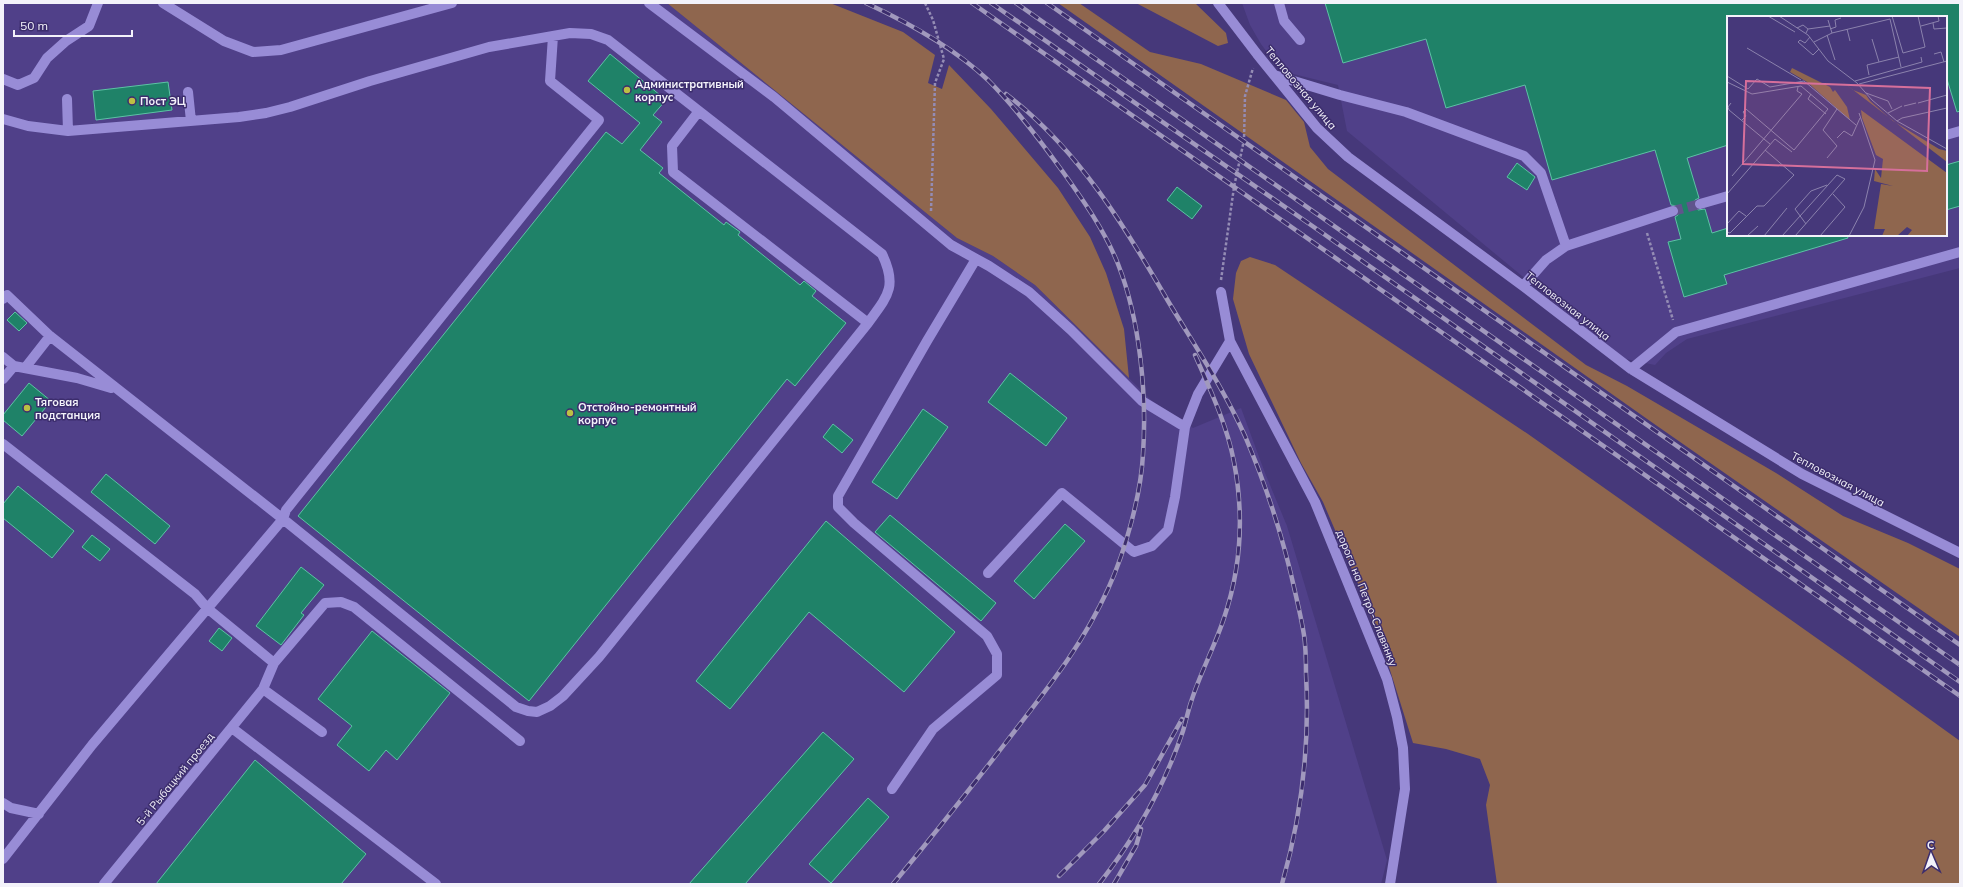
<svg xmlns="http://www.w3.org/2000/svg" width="1963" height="887" font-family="Mulish,sans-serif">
	<rect width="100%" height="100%" fill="#46387a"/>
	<path fill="#504089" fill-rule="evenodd" d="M3,3h664l290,235 36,18 42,29 116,115 42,28 48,-20 24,65 22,53 100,334 -6,24h-1378z
		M1242,3h718v265l-273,71 -21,14 -11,12 -34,-7 -274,-227 -9,-46 -57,-14 -20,-27 -11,-19zM1728,17h218v218h-218z"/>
	<path fill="#8f664e" d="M667,3h163l73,29 32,23 -7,28 14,6 7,-24 42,44 67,79 32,49 16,36 18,56 5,49 -94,-93 -42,-29 -36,-18z
		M1058,3h21l71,49 51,12 85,36 18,22 6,25 18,22 258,196 41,21 149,87 67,43 65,27 52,26v68l-310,-216z
		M1136,3h59l31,30 2,10 -10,3z
		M1250,257l25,8 253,169 321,227 111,80v143h-463l-11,-79 4,-20 -10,-26 -34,-10 -33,-6 -23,-73 -25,-70 -42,-98 -22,-39 -52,-109 -16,-55 3,-26 5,-12z"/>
	<path fill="#1f8268" stroke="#5cc3a4" d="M1325,3h635v108l-3,1 -11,-36v-59h-218v128l-41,13 12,40 -4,2 -1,6 4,4 7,-1 7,24 16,-5v7h119l1,3 -124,37 3,9 -43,13 -16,-55 13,-3 -6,-22 3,-2 1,-6 -2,-3 -6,-1 -16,-55 -103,30 -27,-95 -79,23 -20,-69 -83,24z
		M610,54l56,46 -13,15 9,7 -22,28 23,18 -4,5 65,52 2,-3 14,10 -2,3 62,50 4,-4 12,10 -4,5 34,27 -51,63 -8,-7 -258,322 -231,-185 308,-384 16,12 18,-21 -52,-42z
		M168,82l4,28 -76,10 -3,-29z
		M1960,161v45l-14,4v-45z
		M1517,163l18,14 -8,13 -20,-13z
		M1177,187l25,19 -10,13 -25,-19z
		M15,312l12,11 -8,8 -12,-11z
		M1010,373l57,45 -21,28 -58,-44z
		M29,383l22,18 -29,35 -19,-16v-5z
		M923,409l25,18 -51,72 -25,-17z
		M833,424l20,16 -11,13 -19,-16z
		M106,474l64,52 -15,18 -64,-52z
		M18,486l56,45 -22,27 -49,-40v-14z
		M890,515l106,88 -15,18 -106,-89z
		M826,521l129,111 -51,60 -95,-80 -79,97 -34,-28z
		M1065,524l20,17 -51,58 -20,-18z
		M92,535l18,14 -10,12 -18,-14z
		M301,567l23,18 -23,28 3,2 -23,30 -25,-19z
		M219,628l13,10 -10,13 -13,-10z
		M372,631l78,62 -53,67 -11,-10 -17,21 -32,-26 15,-19 -34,-27z
		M823,732l31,27 -109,125h-56z
		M255,760l111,94 -25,30h-185z
		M868,798l21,19 -58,66 -22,-19z"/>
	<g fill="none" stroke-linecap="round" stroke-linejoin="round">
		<path stroke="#60548d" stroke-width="10" stroke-dasharray="10 5" stroke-linecap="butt" d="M1673,211l27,-7"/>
		<path stroke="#948cb4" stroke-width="2.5" stroke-dasharray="3 2" stroke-linecap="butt" d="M925,3l8,17 11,39 -9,24 -4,128
			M1647,233l26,87
			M1221,280l13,-93 10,-47 1,-44 8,-28"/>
		<path stroke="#988cd6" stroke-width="10" d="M163,3l61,38 29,11 28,-2 171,-47
			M649,3l125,94 177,148 38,21 40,26 42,38 71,71 43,26
			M1218,3l39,51 60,74 31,29 175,129 108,83 171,105 158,79
			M1279,3l5,18 16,19
			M1274,75l66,20 66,17 118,44 17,17 25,73
			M3,79l15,6 16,-7 13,-20 19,-17 23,-15 9,-23
			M188,92l3,29
			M67,99l1,32
			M699,111l-27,35 1,26 195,151
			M3,119l25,7 40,5 171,-14 27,-4 24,-6 80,-26 119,-34 81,-14 21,1 17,6 274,214c16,33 5,43 -14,69l-269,334 -36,39 -13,10 -13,6 -9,-1 -12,-4 -233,-188 -233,-183 -43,-41 -4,4
			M1946,135l14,-4
			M1700,204l28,-8
			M1523,286l23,-26 20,-14 107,-35
			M1221,292l9,49 85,161 72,177 10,38 6,31 2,41 -15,95
			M3,357l11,9 -11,13
			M14,366l63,12 34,10
			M25,368l25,-32
			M1631,369l45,-37 284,-80
			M3,444l192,150 12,14 67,55
			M988,573l74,-80 72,59 18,-6 16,-16 7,-33 10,-70 13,-33 32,-53
			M263,689l59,43
			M232,728l204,156
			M892,789l41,-60 64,-54v-21l-10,-18 -133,-113 -16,-16v-11l89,-155 49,-82
			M3,803l8,5 28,6
			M3,859l89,-114 191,-226 3,-9 8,-10 305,-380 -49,-39 3,-45
			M104,884l159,-195 11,-26 51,-60 16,-1 13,5 166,134"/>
		<g stroke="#a199bd" stroke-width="4.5">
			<path id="rail" d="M866,3c43,20 87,44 122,77 28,28 52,60 75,92 20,28 42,59 55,92 22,56 29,130 25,190 -2,41 -18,98 -35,135 -27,59 -62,101 -101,152 -37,48 -75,96 -114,143
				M972,3l988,693
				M991,3l330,229 639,450
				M1016,3l944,662
				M1047,3l913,642
				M1006,94c72,55 118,131 162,207 27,45 56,88 77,135 22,51 39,105 51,160 3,13 6,26 8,39 2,13 2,26 2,39 4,73 -4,140 -24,210
				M1059,876l45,-45 41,-46 37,-66
				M1099,884c36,-46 65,-97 84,-153 3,-10 5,-20 8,-29 9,-29 24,-56 33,-84 17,-50 20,-104 10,-156 -7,-37 -24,-73 -39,-107
				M1114,884l22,-38 5,-17"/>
		</g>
		<use href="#rail" stroke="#3c2d6d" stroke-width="3" stroke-dasharray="9" stroke-linecap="butt"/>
	</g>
	<g fill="#bcbf44" stroke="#3c2d6d" stroke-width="1.5">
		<circle cx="627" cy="90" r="4"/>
		<circle cx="132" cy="101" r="4"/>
		<circle cx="27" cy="408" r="4"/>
		<circle cx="570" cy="413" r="4"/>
	</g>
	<g text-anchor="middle" stroke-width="3" stroke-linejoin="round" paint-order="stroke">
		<g font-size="11" font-weight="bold" fill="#f3f2fa" stroke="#3c2d6d" text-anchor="start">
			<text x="635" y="88">Административный<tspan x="635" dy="13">корпус</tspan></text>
			<text x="140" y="105">Пост ЭЦ</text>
			<text x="35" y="406">Тяговая<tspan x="35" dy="13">подстанция</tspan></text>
			<text x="578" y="411">Отстойно-ремонтный<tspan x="578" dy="13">корпус</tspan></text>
		</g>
		<g font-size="11" fill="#f3f2fa" stroke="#3c2d6d">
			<text transform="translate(1301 88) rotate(50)" y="4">Тепловозная улица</text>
			<text transform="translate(1568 306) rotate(38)" y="4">Тепловозная улица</text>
			<text transform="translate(1838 479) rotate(28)" y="4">Тепловозная улица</text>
			<text transform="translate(1367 598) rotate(68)" y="4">дорога на Петро-Славянку</text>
			<text transform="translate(175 779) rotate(-51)" y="4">5-й Рыбацкий проезд</text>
		</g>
	</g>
	<g transform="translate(1727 16)">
		<rect width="220" height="220" fill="#46387a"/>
		<path d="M65,52l38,19 3,5 2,-2 12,17 3,13 -43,-38 -17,-10zM108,60l18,14 13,5 4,6 23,20 46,28 8,2v11zM134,94l86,63v63h-40l5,-6 -5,-3 -10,9h-15l3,-7h-11l7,-45 12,2 -19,-5 1,-12 6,9 2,-19 -7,-4 -14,-37z" fill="#8f664e"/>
		<path fill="none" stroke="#8b82ad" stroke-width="1" d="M41,0l27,16M52,0l29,19 20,26 29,22 15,17 25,21 50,28M165,0l11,37 22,-6 -7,-31M101,4l4,13M206,7l1,6 13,-1M194,10l18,-5 -1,-5M70,12l6,-3 5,4 -2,4M81,13l22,-3M103,13l6,-2 -1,-7 6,-2M120,13l3,12M100,19l8,25M83,21l-5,6 -5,-3 -2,2 15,13 6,-6M145,23l7,23M87,26l18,-9 58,-14 11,48M20,32l54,32M207,38l7,-2 3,10M142,59l-2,-10 32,-8M0,60l21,13 9,-10 13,8 34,-6 52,44M128,65l67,-19 -1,-5M0,66l25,12 49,-8 27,23 -34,41 -48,-41 -3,3 3,4 -4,4M132,68l88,-23M139,77l22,8 4,8M84,78l-3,5 18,15M4,87l-3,4 1,3 41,34M191,87l29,-8M177,90l12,-3M161,97l14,-7M170,105l5,-3 45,-10M110,122l7,-7 8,5 8,-18M100,142l10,-12 -14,-16 14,-21M5,160l70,-82 -5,-3 1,-4M0,178l48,-55 17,13M0,208l12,-13 7,5M79,208l-11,-15 16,-18 16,-6M0,216l3,1 27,-27h7l30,-31 -29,-25M20,220l11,-10M37,220l23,-28M55,220l55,-61 8,4 -50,57M93,220l25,-29 -12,-13M122,220l15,-29 11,-47 -16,-47"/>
		<path fill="#d66f9b" fill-opacity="0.15" stroke="#d66f9b" stroke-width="2" d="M19,65l184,7 -3,83 -184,-7z"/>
		<rect width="220" height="220" fill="none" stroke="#f3f2fa" stroke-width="2"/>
	</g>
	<rect width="1963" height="887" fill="none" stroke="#f3f2fa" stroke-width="8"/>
	<g transform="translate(1931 855) rotate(358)" stroke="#3c2d6d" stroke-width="3" paint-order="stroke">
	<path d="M0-3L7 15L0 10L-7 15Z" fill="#f3f2fa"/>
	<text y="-6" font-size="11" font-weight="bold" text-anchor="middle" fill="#f3f2fa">С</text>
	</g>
	<path d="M14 30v6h118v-6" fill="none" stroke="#f3f2fa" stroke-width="2"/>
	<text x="20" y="30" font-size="12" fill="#f3f2fa" stroke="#3c2d6d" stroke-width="3" paint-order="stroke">50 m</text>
</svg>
